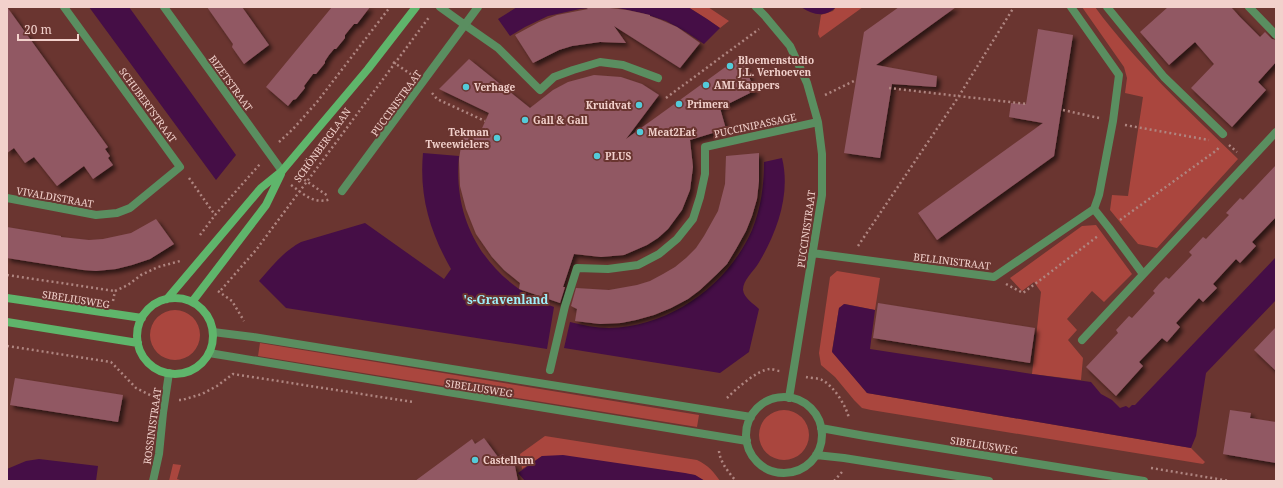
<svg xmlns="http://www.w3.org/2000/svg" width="1283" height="488" font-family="'Noto Serif',serif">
	<defs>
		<filter id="shadow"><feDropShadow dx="3.5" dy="3.5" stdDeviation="2" flood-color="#0009"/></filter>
	</defs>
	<rect width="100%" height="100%" fill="#6a3530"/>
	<path fill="#aa463e" d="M688,7h20l21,14 -9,7 -13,-9z
		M836,7h27l-43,31 -2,-4 3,-19 12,-4z
		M1082,7h13c41,56 93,103 143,152l-81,89 -19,-4 -28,-34 2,-15 16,1 15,-99 -18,-4 2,-15 -3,-11z
		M1096,225l36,49 -28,28 -12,-11 -25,28 10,11 -9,10 15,18 -2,22 -49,-6 9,-82 -7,-10 -12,9 -12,-13 72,-52z
		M837,271l43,7 -5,32 -30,-6 -6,4 -7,43 35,42 324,55 14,14 -2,2 -332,-54 -9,-2 -8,-8 -19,-23 -14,-12 -2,-12 11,-76z
		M150 335a25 25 0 1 1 50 0a25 25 0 1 1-50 0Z
		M260,343l439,72 -2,12 -439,-71z
		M759 435a25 25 0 1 1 50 0a25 25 0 1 1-50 0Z
		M545,436l152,24c11,5 17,12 23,21h-15l-10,-6 -153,-19 -20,13 -2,-15z
		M173,464l8,1 -4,14 6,2h-14z"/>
	<path fill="#450e46" d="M89,7h40l107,148 -20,25z
		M517,7h171l19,12 13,9 -16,16 -18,-12 -20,-11 -24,-8 -24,-5 -19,-1 -19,2 -32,7 -23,11 -15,9 -12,-17z
		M801,7h35c-11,11 -23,8 -35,0z
		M423,153l36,3c-7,69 31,127 95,151l-7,42 -261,-41 -27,-27c13,-15 25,-30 42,-39l64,-19 79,56 7,-10c-21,-37 -32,-73 -28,-116z
		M782,158c9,36 -5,75 -24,106 -5,8 -15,16 -15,26 1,8 11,14 16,19l-10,43 -29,21 -156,-25 6,-26c13,3 26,6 39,6 61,-1 119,-43 143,-98 9,-22 12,-45 12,-68z
		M1276,257v43l-70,73 -10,63 -5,12 -324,-55 -35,-41 7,-44 5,-4 31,6 -5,39 162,25 59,8 10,12 11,6 8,8 6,-2 3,2 3,-3h3z
		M563,455l122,18 10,2 10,6h-180l-7,-8 24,-17z
		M39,459l59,7 -2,15h-89v-12l19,-8z"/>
	<path fill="#915863" filter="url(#shadow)" d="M7,7l101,140 -3,2 5,7 -2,2 5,7 -20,14 -9,-13 -27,20 -23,-29 -9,6 -11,-15 -7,5z
		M207,7h35l27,38 -25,19 -12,-17 1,-3z
		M332,7h38l-13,17h-3l-5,6 -4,5v3l-9,11h-2l-5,6 -4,6v2l-9,11h-3l-9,12 1,2 -9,11 -3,1 -5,6 -22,-19z
		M585,7h16l26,3 23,5v1l11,4 16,7 23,16 -20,25 -66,-42 12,17 -26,-1 -28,4 -13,4 -26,13 -18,-28 24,-13 18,-7 31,-6z
		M899,7h57l-80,58 61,11 -1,11 -44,-3 -12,74 -36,-5 20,-121z
		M1168,7h63l9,10 20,20 5,-5 7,7 4,1v22l-18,20 8,8 -34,37 -41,-39 23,-24 -19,-22 -26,23 -29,-33z
		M1038,29l35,6 -19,121 -117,84 -19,-27 125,-90 -34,-6 2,-14 15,1z
		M742,55l12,36 -34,17 6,21 -36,11 3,27 -3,23 -8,20 -14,19 -10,9 -11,7 -23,10 -23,2 -27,-3 -11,33h2l-5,16 -41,-14 1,-6 -16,-13 -12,-13 -16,-23 -10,-25 -6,-23 -1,-27 4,-25 15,3 11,-24 -50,-24 30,-30 61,49 23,-18 15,-8 26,-7 27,2 21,7 17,11 -33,44z
		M759,153v28l-2,18 -5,17 -6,15 -10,18 -9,15 -11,11 -16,15 -12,9 -17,9 -17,7 -18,5 -15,3 -21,1 -25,-3 2,-12 -6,-3 5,-18 33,2 28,-5 13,-4 13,-7 12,-7 11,-9 10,-10 8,-12 14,-25 7,-27 1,-28z
		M1276,165v52l-24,25 4,4 -16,17 -4,-4 -23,25 4,4 -14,14 -4,-4 -23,25 4,4 -13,15 -5,-4 -23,24 4,4 -27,30 -30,-29 32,-34 -2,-3 13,-14 3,2 23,-25 -2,-2 6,-7 7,-7 3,2 23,-24 -3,-3 14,-15 3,2 23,-24 -3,-2 14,-15 3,2z
		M156,219l18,25 -24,15 -18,6 -16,4 -20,2 -13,-1 -76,-12v-31l54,9v1l28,3 14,-1 28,-6z
		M878,303l157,25 -5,35 -157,-25z
		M1276,327v44l-22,-21z
		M15,378l108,17 -5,27 -108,-17z
		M1230,410l21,3 -1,5 26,4v41l-53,-9z
		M484,438l14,19 5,-3 6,8 6,4 3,15h-103l57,-42 3,5z"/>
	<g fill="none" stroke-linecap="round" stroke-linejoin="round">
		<path stroke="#af8580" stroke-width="2.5" stroke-dasharray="2 3" stroke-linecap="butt" d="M393,62l19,13
			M889,88l138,16
			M432,93l5,6 48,22
			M825,95l31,-15
			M666,98l93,-69
			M1063,110l36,8
			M1125,125l84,15
			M279,142l14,-13 24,-27 73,-95
			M1229,145l8,7
			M296,174l32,22
			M189,178l26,37
			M291,185c13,9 22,20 40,14
			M1120,220l97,-70 2,-3
			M200,235l15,-20 45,-51
			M858,246l101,-150 55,-89
			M7,275l108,16
			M1006,284l17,9 75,-57
			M221,290l35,-40 174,-234
			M115,291l13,-6 13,-10 17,-8 22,-6
			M218,291l14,10 12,20
			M113,301l2,-10
			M7,346l104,16 25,26 16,8
			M806,377c5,1 12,1 16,3 12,6 25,27 27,39
			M727,398c9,-9 30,-28 43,-29 3,0 7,2 10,2
			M179,400h3l20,-6 15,-8 16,-12 180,28
			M719,451c1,11 10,22 17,30
			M1151,468l79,13
			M834,481l8,-9"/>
		<path stroke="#5a8e60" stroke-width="8" d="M465,25l33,23 42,42 14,-13 19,-7 27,-8 23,3 35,13"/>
		<path stroke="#5a8e60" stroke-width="8" d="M164,7l118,164
			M440,7l25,18
			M756,7l9,9 25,30 17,37 11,39 4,32v41l-33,203
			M1107,7l57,70 59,57
			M1249,7l27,28
			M342,191l136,-184
			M7,198l89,17 21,-2 13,-5 50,-41 -116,-160
			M1094,209l15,19 34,46
			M812,253l182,24 100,-68 5,-14 14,-74 6,-46 -48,-68
			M213,332l40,5 498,80
			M1082,340l194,-208
			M209,353l538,88
			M550,370l15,-64 12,-38 31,1 30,-4 21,-11 18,-15 16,-20 7,-22 5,-23v-27l113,-25
			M746 435a38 38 0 1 1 76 0a38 38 0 1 1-76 0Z
			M821,428l44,8 279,45
			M816,455l28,3 145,23
			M153,481l6,-27 4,-41 6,-40"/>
		<path stroke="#5fb56b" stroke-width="8" d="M7,298l135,20
			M137 336a38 38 0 1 1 76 0a38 38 0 1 1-76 0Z
			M167,299l94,-111 21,-17 86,-102 48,-62
			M192,302l74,-97 15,-31
			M7,322l131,21"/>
	</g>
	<g fill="#53cbda" stroke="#6a3530" stroke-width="1.5">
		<circle cx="730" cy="66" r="4"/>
		<circle cx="706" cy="85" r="4"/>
		<circle cx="466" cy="87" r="4"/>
		<circle cx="679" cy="104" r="4"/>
		<circle cx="639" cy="105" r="4"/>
		<circle cx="525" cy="120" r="4"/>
		<circle cx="640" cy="132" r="4"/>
		<circle cx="497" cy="138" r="4"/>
		<circle cx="597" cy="156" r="4"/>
		<circle cx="475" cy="460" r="4"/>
	</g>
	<g text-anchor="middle" stroke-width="4" stroke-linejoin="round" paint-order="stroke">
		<g font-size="10" font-weight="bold" fill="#f2d1cc" stroke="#6a3530" text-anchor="start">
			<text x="738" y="64">Bloemenstudio<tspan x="738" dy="12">J.L. Verhoeven</tspan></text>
			<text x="714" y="89">AMI Kappers</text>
			<text x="474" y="91">Verhage</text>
			<text x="687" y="108">Primera</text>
			<text x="631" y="109" text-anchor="end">Kruidvat</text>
			<text x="533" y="124">Gall &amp; Gall</text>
			<text x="489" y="136" text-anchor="end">Tekman<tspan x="489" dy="12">Tweewielers</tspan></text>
			<text x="648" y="136">Meat2Eat</text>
			<text x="605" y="160">PLUS</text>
			<text x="483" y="464">Castellum</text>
		</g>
		<g font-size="10" fill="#f2d1cc" stroke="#6a3530">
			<text transform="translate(231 83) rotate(54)" y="4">BIZETSTRAAT</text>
			<text transform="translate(396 103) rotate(-54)" y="4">PUCCINISTRAAT</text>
			<text transform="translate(148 105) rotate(54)" y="4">SCHUBERTSTRAAT</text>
			<text transform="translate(755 125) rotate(-12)" y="4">PUCCINIPASSAGE</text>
			<text transform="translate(322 145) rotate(-54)" y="4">SCHÖNBERGLAAN</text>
			<text transform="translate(55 197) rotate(10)" y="4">VIVALDISTRAAT</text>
			<text transform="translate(806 229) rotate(-82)" y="4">PUCCINISTRAAT</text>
			<text transform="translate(952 261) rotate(7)" y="4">BELLINISTRAAT</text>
			<text transform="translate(76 299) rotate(9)" y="4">SIBELIUSWEG</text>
			<text transform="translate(479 388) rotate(9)" y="4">SIBELIUSWEG</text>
			<text transform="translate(152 426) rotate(-82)" y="4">ROSSINISTRAAT</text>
			<text transform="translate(984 445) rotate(9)" y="4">SIBELIUSWEG</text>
		</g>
		<g font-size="12" font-weight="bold" fill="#9eeffa" stroke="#6a3530">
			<text x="506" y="304">'s-Gravenland</text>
		</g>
	</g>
	<rect width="1283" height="488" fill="none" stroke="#f2d1cc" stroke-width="16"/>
	<path d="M18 34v6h60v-6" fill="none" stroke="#f2d1cc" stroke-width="2"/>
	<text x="24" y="34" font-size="12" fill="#f2d1cc" stroke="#6a3530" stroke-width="3" paint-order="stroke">20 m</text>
</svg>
